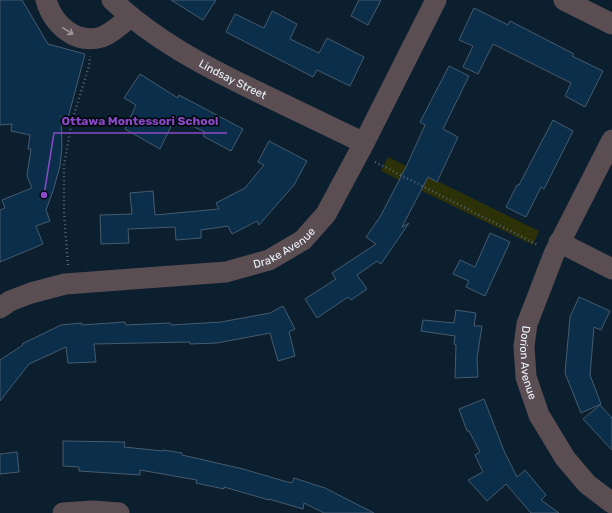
<svg xmlns="http://www.w3.org/2000/svg" width="612" height="513" font-family="Rubik,sans-serif">
	<rect width="100%" height="100%" fill="#0c1f2f"/>
	<path fill="#2d3108" d="M388,157l151,74 -6,14 -152,-74z"/>
	<path fill="#0b2f4a" stroke="#465b6e" d="M0,0h22l26,44 37,10 -17,64 -7,-2 1,31 -2,19 -7,25 -7,19 4,11 -14,5 7,18 -43,18v-52l5,-2 -3,-8 30,-12 -5,-12 4,-27h-3l2,-14 -19,-4 1,-7 -12,1z
		M171,0h45l-13,20z
		M359,0h22l-13,25 -17,-9z
		M474,8l34,17 2,-4 64,33 -2,2 31,15 -18,36 -20,-11 6,-13 -78,-39 -15,30 -15,-7 10,-21 -14,-6z
		M272,11l25,13 -7,15 29,14 8,-15 37,19 -14,29 -33,-16 -4,7 -87,-45 9,-18 29,14z
		M449,66l20,10 -26,53 15,8 -21,45 -9,-5 -26,50 7,-4 -28,41 -4,-3 -20,14 10,14 -16,11 -3,-3 -31,21 -12,-19 31,-20 -4,-6 44,-29 -10,-7 14,-20 26,-50 19,-42 -5,-3z
		M140,74l38,24 1,-3 64,34 -12,22 -28,-15 2,-4 -30,-14 -15,31 -35,-20 11,-24 -12,-7z
		M553,120l20,11 -29,58 -3,-2 -15,30 -20,-10 11,-22h2z
		M269,141l38,20 -13,24 -35,40 -2,-4 -25,13 -4,-8 -27,4v8l-25,2 -1,-13 -47,2 1,14 -28,1 -1,-29 32,-1 -2,-21 23,-2 2,24 64,-6 -3,-6 29,-15 19,-23 -6,-3z
		M490,233l20,9 -25,54 -19,-9 3,-6 -16,-7 7,-14 15,7z
		M579,297l31,14 -9,19 -7,-3 -4,48 11,29 -20,9 -16,-40 5,-56z
		M283,306l12,23 -6,3 6,24 -17,5 -8,-28 -53,10 -27,1v-2l-96,2 2,18 -28,1 -2,-16 -37,17 -29,37v-41l23,-15 -1,-1 39,-19 21,-2v2l43,-3 1,3 44,-2 1,2 50,-3 49,-9z
		M456,310l20,3 -2,13h8l-5,32 1,19 -23,1 1,-33 -2,-1 1,-8 -34,-5 2,-11 31,3z
		M484,399l20,52 13,26 8,-7 21,25 -5,5 18,13h-28l-25,-29 -19,17 -19,-21 15,-8 -8,-17 5,-3 -11,-21h-2l-8,-22z
		M600,405l12,13v32l-29,-31z
		M63,441l62,1 -1,5 39,4v-1l19,3v2l61,14 41,12 8,2 2,-5 31,10 49,25h-50l-20,-10 -1,6 -34,-10v1l-45,-13v2l-28,-6 1,-3 -57,-10v5l-61,-4v-4l-16,-1z
		M17,452l2,20 -19,2v-20z"/>
	<g fill="none" stroke-linecap="round" stroke-linejoin="round">
		<path stroke="#546472" stroke-width="2.5" stroke-dasharray="1 3" stroke-linecap="butt" d="M375,162l163,83
			M68,265l-4,-53v-47l8,-44 17,-55 1,-10"/>
		<g stroke="#5b4e52" stroke-width="21">
			<path d="M46,0c7,24 29,45 56,37 10,-4 20,-13 28,-20"/>
			<path id="s1" d="M112,0c42,40 94,67 146,92 35,17 71,34 106,51"/>
			<path d="M564,0l48,24"/>
			<path id="s2" d="M612,140l-58,114 -27,70 -3,22 2,31 13,38 26,43 22,26 25,19"/>
			<path d="M559,242l53,27"/>
			<path id="s3" d="M0,308l10,-7 21,-8 34,-9 161,-12 43,-12 34,-20 23,-26 38,-71 72,-143"/>
			<path d="M63,513l30,-2 26,2"/>
		</g>
	</g>
	<defs><path id="oneway-shaft" d="M-6 0H5M1.5-3L5.5 0L1.5 3" fill="none" stroke-width="1.6" stroke-linecap="round" stroke-linejoin="round"/></defs>
	<use stroke="#9c9aa0" href="#oneway-shaft" transform="translate(68 31) rotate(32)"/>
	<g text-anchor="middle" stroke-width="3.5" stroke-linejoin="round" paint-order="stroke">
		<g font-size="11" fill="#ecf6ff" stroke="#03080f">
			<text dy="4" stroke="none"><textPath href="#s1" startOffset="145">Lindsay Street</textPath></text>
			<text dy="4" stroke="none"><textPath href="#s3" startOffset="295">Drake Avenue</textPath></text>
			<text dy="4" stroke="none"><textPath href="#s2" startOffset="242">Dorion Avenue</textPath></text>
		</g>
	</g>
	<path fill="none" stroke="#8c4ac9" stroke-width="1.5" d="M44 195L54 133H227"/>
	<circle fill="#8c4ac9" stroke="#03080f" stroke-width="1.5" cx="44" cy="195" r="4"/>
	<g font-size="12" text-anchor="middle" font-weight="bold" fill="#8c4ac9" stroke="#03080f" stroke-width="3.5" stroke-linejoin="round" paint-order="stroke">
		<text x="140" y="125">Ottawa Montessori School</text>
	</g>
</svg>
